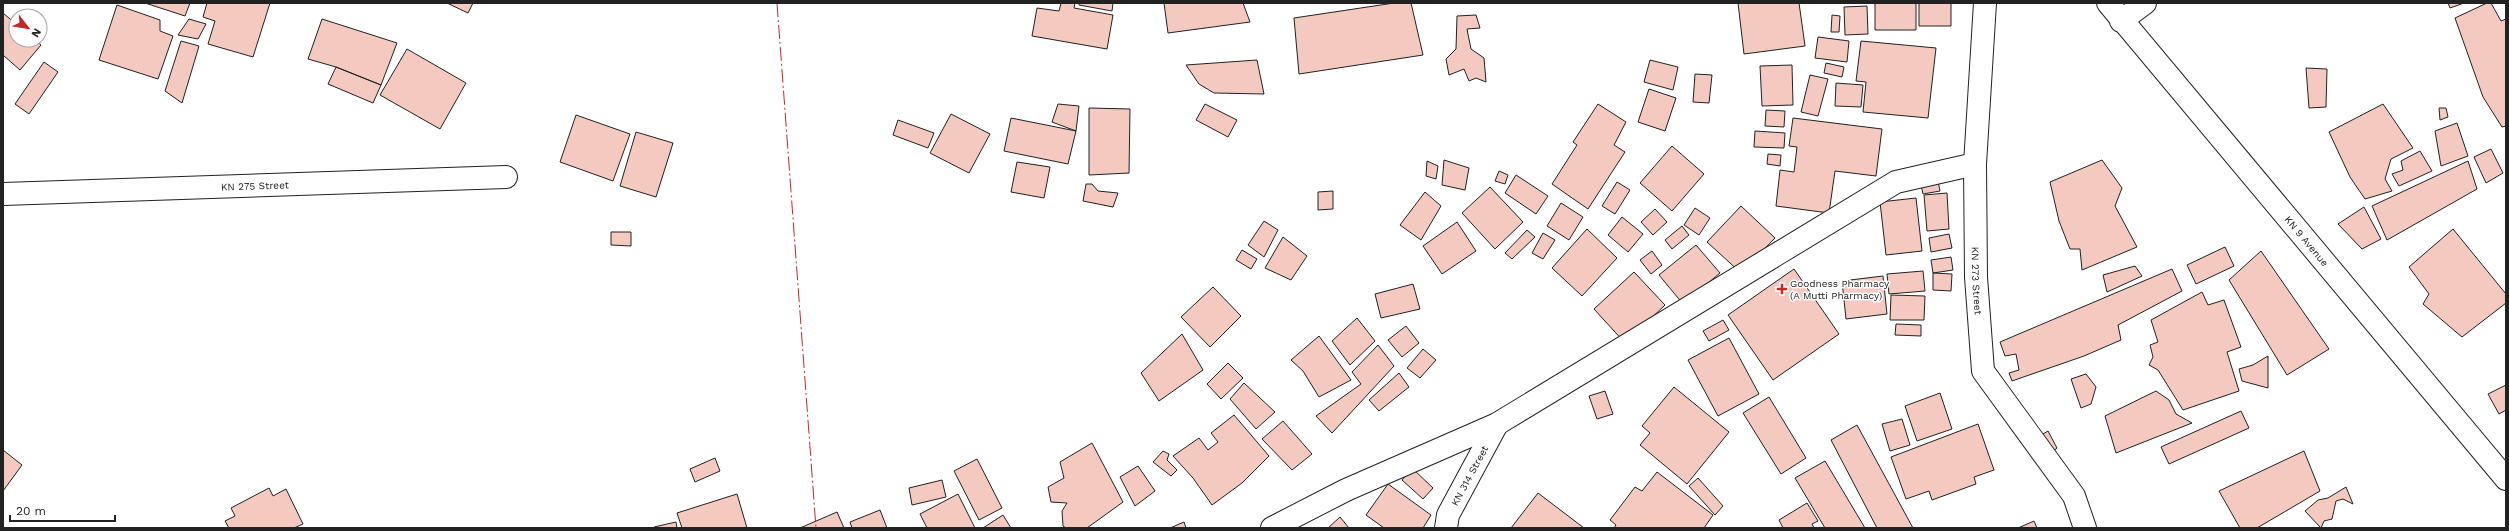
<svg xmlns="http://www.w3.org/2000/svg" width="2509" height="531" font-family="'Work Sans',sans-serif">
	<rect width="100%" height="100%" fill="#fff"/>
	<path fill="#f3c9c0" stroke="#222" d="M145,3h45l-5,13z
		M207,3h63l-17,54 -45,-13 7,-23 -12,-4z
		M447,3h26l-5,10z
		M1061,3h14l-1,5 39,7 -6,34 -75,-13 5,-28 22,3z
		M1079,3h34l-1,8 -33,-6z
		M1164,3h79l7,19 -82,11z
		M1394,3h17l12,52 -124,19 -5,-56z
		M1738,3h61l6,43 -61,8z
		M1875,3h41v27h-41z
		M1919,3h32v23h-32z
		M2448,3h16l-14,5z
		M2487,3h4l10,18 5,-2v107l-4,1 -19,-30 -28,-79z
		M117,5l43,15v11l13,5 -15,43 -59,-19z
		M1867,6l1,28 -23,1 -1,-28z
		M3,13l13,11v16h19l6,5 -21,25 -17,-15z
		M1476,15l4,13 -13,1 4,20 13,9 2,24 -10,-4 -7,3 -5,-12 -15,6 -3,-16 10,-10 1,-33z
		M1832,15l8,1 -1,16h-8z
		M189,19l17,5 -8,15 -20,-4z
		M322,19l75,24 -16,42 -45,-18 -28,-8z
		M1818,37l31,4 -2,21 -32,-4z
		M181,41l18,5 -17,57 -17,-12z
		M1861,41l75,7 -8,70 -65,-6 3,-30 -10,-1z
		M407,49l59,34 -26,46 -60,-34z
		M1257,60l7,34 -50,-1 -15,-9 -13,-19z
		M1650,60l28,7 -5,23 -29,-8z
		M44,62l14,10 -29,42 -14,-10z
		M1826,63l18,4 -2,10 -18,-4z
		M1792,65l1,40 -31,1 -2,-40z
		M336,67l45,18 -8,18 -45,-19z
		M2306,68l21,1 -1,38 -17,1z
		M1695,74l17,1 -3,28 -16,-1z
		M1810,75l18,4 -10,37 -17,-4z
		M1836,83l27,2 -2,22 -26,-1z
		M1649,89l27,9 -11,33 -27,-9z
		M1058,104l21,2 -3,25 -24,-9z
		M1205,104l32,16 -9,17 -32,-17z
		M1598,104l28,18 -12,23 11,7 -37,57 -36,-25 25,-39 -4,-3z
		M2383,104l30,44 -22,11 -6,20 7,12 -27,8 -15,-22 -21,-45z
		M1089,108l41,1 -1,64 -40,2z
		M2439,108h7l2,9 -8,3z
		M1766,110l19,1 -1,16 -19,-1z
		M951,114l39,20 -21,39 -39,-20z
		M576,115l54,19 -17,47 -53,-19z
		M1011,118l65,13 -8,33 -64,-13z
		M1793,118l89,11 -6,47 -41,-5 -6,42 -53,-7 4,-36 14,2 3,-25 -8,-1z
		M898,120l36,13 -6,15 -35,-13z
		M2457,123l11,33 -27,10 -6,-35z
		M1755,131l30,2 -1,15 -30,-1z
		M636,132l37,11 -17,54 -36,-11z
		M1672,146l32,28 -32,37 -32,-28z
		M2491,149l12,24 -17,10 -12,-26z
		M2420,151l12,20 -33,15 -7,-12 11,-4 -2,-9z
		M1768,154l13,1 -1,11 -13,-2z
		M1444,160l25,8 -4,22 -23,-5z
		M2102,160l20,28 -7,18 22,41 -55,23 -2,-21h-10l-11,-28 -9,-39z
		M1427,161l11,5 -2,13 -10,-3z
		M2468,161l9,28 -90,51 -15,-34z
		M1017,162l33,5 -6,31 -33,-6z
		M1499,171l9,4 -3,9 -10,-3z
		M1516,175l32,21 -12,18 -31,-21z
		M1938,181l2,10 -17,3 -2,-9z
		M1617,182l13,8 -15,24 -13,-8z
		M1086,184h6l6,7 20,2 -5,14 -30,-6z
		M1490,187l33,35 -28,27 -33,-36z
		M1333,191v18l-15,1v-18z
		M1425,192l16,14 -20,34 -21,-15z
		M1947,193l2,36 -22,2 -3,-36z
		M1916,198l6,53 -36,4 -6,-53z
		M1561,203l22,14 -14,23 -22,-14z
		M1741,206l34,32 -34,35 -34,-31z
		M2364,207l17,32 -19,10 -24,-25z
		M1695,208l15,10 -11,17 -15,-10z
		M1655,209l12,13 -14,13 -12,-13z
		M1622,217l21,17 -15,18 -20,-17z
		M1264,221l14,9 -14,27 -16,-12z
		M1457,222l19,29 -34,23 -19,-28z
		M1682,226l7,9 -17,14 -7,-9z
		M1587,229l30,29 -35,38 -30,-28z
		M2453,229l53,65v9l-44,34 -39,-33 6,-10 -20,-27z
		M1527,230l8,7 -23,22 -7,-6z
		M611,232h20v14l-20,-1z
		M1543,233l12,7 -12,19 -11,-6z
		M1949,234l3,14 -21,4 -2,-14z
		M1283,237l24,19 -16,24 -26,-12z
		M1696,245l24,28 -37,31 -24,-29z
		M2225,247l9,19 -38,18 -9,-19z
		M1242,250l15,9 -6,10 -15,-9z
		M1652,251l10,14 -11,9 -11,-14z
		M2261,251l68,98 -42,26 -58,-95z
		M1951,257l2,13 -20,3 -2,-13z
		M2135,266l7,10 -35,16 -4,-17z
		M1794,269l45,65 -66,46 -45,-65z
		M2172,269l10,22 -64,34 3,15 -37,16 -72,25 -3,-8 10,-3 -3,-16 -11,2 -5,-14z
		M1923,271l2,20 -36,3 -2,-20z
		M1634,272l31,33 -40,38 -31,-34z
		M1933,273l19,1 -1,17 -18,-1z
		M1883,276l4,38 -41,5 -4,-38z
		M1413,284l7,25 -39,9 -6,-24z
		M1213,287l28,29 -31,31 -29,-30z
		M2202,292l6,13 16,-5 17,47 -14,5 12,39 -56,19 -25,-40 -9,-5 4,-8 -3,-12 8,-3 -7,-22z
		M1891,295l34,1 -1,24h-34z
		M1357,318l18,23 -25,24 -18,-24z
		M1723,320l6,10 -20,11 -6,-10z
		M1896,324l25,1v11l-26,-1z
		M1406,326l13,17 -17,14 -14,-17z
		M1182,334l21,36 -44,31 -18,-28z
		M1319,336l32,44 -32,17 -16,-26 -12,-11z
		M1729,338l30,56 -41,22 -30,-56z
		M1378,345l16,21 -62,67 -16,-17 45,-32 -9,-12z
		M1423,349l13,11 -16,18 -13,-10z
		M2268,356v32l-26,-7 -3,-12 14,-4z
		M1228,363l15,15 -22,21 -14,-15z
		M1399,373l10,14 -30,24 -10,-11z
		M2086,374l10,13 -5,17 -10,4 -10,-29z
		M1244,383l31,29 -19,17 -26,-30z
		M2506,385v25l-7,4 -11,-20z
		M1674,387l55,45 -42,52 -47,-39 10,-12 -8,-7z
		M1605,391l8,23 -16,5 -8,-23z
		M2156,391l13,9 7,14 16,9 -76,30 -11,-37z
		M1940,393l12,36 -35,12 -12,-35z
		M1769,397l37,61 -25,16 -38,-61z
		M2241,411l8,17 -80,36 -8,-17z
		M1234,415l35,41 -27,27 -30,22 -19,-27 -20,-22 26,-18 9,12 10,-8 -7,-9z
		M1902,419l8,26 -20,6 -8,-27z
		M1283,421l29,33 -20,16 -30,-31z
		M1978,424l16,46 -20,7 2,7 -44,16 -3,-9 -23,8 -15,-42z
		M1857,425l56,103h-36l-46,-88z
		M2048,431l9,17 -6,5 -13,-16z
		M1092,443l31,59 -36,26h-21l-3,-2 -1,-15 5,-8 -16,-1 -3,-15 16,-9 -4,-16z
		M3,450l19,15 -19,26z
		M1163,451l6,3 -2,6 10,10 -6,6 -18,-14z
		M2304,451l16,40 -63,37h-17l-21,-37z
		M715,458l5,13 -25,11 -5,-13z
		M977,459l25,49 -23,12 -25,-49z
		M1825,461l40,67h-40l-30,-50z
		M1138,466l17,25 -20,15 -15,-29z
		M1412,468l21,20 -10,11 -21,-19z
		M1657,472l56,43 -9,13h-90l2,-3 -6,-5 25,-33 7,4z
		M1698,478l25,28 -8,9 -26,-29z
		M942,480l4,17 -34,8 -3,-17z
		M1388,484l43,31 -8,13h-39l-18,-13z
		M2346,487l7,17 -10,-5 -7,2 -4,18 -8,2 -3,7 -16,-17 13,-11 10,-2z
		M269,488l4,8 13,-7 17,35 -9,4h-65l-4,-7 10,-5 -4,-8z
		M1538,493l46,35h-73z
		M737,494l10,34h-65l-5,-15z
		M958,494l17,34h-48l-7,-14z
		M1807,503l11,18 -6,3 2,4h-31l-4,-8z
		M880,510l7,18h-35l-2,-6z
		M837,512l7,16h-44z
		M1003,515l8,13h-28z
		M1340,517l9,11h-21z
		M2034,521l3,7h-19z
		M676,522l1,6h-23v-1z
		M1184,522l2,6h-16z"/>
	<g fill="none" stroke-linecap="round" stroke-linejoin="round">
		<g stroke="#222" stroke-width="24">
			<g id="minor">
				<path id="s1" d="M1985,3l-10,161 1,113 7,94 91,125 11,32"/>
				<path id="s2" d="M2108,3l398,476"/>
				<path d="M2121,21l24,-18"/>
				<path id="s3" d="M3,194l503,-17"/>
				<path d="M1272,528l74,-38 151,-66 399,-242 79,-18"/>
				<path id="s4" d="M1446,528l2,-13 49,-91"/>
			</g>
		</g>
		<use href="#minor" stroke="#fff" stroke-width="22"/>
		<path stroke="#c62828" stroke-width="1" stroke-dasharray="14 3 2 3" stroke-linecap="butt" d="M777,3l39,525"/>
	</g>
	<path fill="#c62828" stroke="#fff" stroke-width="1.5" d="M1780 283h4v4h4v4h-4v4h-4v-4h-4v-4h4z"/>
	<g text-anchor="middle" stroke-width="3" stroke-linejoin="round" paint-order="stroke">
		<g font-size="10" fill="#222" stroke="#fff">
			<text dy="4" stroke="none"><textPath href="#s3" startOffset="252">KN 275 Street</textPath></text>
			<text dy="4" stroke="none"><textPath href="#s2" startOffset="310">KN 9 Avenue</textPath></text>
			<text dy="4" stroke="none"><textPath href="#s1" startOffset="278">KN 273 Street</textPath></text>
			<text dy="4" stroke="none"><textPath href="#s4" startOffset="58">KN 314 Street</textPath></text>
		</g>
		<g font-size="10" fill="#222" stroke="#fff" text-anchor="start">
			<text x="1790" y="287">Goodness Pharmacy<tspan x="1790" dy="12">(A Mutti Pharmacy)</tspan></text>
		</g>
	</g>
	<rect width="2509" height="531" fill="none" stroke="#222222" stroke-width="8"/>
	<g transform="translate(28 28) rotate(121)"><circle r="19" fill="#ffffff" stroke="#a7a7a7"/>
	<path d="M0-3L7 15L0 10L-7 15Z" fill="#c62828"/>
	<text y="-6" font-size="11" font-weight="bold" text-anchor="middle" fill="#222222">N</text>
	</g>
	<path d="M10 515v6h105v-6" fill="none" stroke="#222222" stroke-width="2"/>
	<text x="16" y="515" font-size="12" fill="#222222" stroke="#ffffff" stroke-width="3" paint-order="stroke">20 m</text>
</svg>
